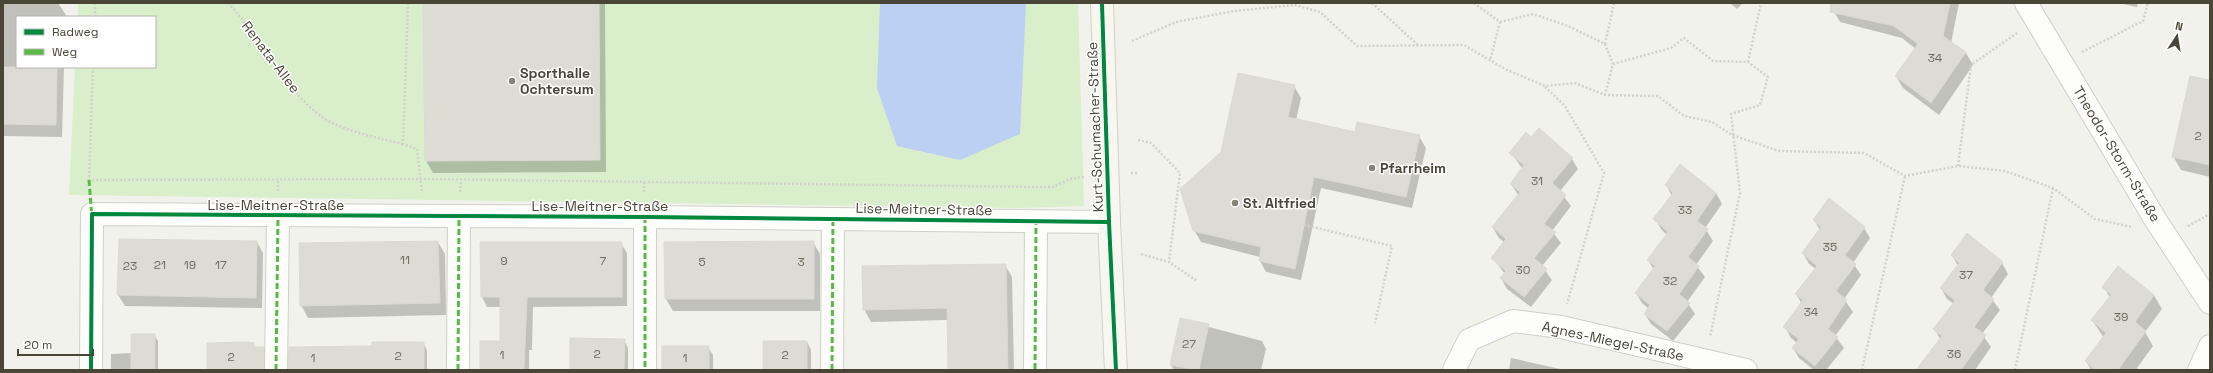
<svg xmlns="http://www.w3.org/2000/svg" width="2213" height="373" font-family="'Space Grotesk',sans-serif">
	<rect width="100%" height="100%" fill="#f2f2ec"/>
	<path fill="#d9eecb" d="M78,3h1000l6,203 -63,2 -952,-13 6,-128h80v-50h-77z"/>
	<path fill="#bbd0f2" d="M880,3h146l-6,131 -60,26 -63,-14 -20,-58z"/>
	<path fill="#0003" d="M3,3h55l8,12v2h-49v50h47l-2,70 -59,-1z
		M424,3h181l1,169 -173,1 -7,-12z
		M1730,3h13l-6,6z
		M1834,3h125l-8,40 15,10 7,12 -34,50 -36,-27 -7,-12 20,-27 -14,-11 -62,-16 -7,-12z
		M2118,3h20l-1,4z
		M2210,81v96l-29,-7 -8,-14z
		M1294,86l7,12 -5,22 60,13 63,3 7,12 -14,60 -91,-20 -20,92 -35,-8 -6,-11v-4l-59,-15 -7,-12z
		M1531,138l41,21 6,10 -18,22 11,15 -19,25 9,12 -19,23 10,14 -21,27 -24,-18 -6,-11 4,-4 -12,-16 11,-16 -5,-4 -6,-10 26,-32 -8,-12 11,-16 -11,-15z
		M1666,185l50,8 6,11 -17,24 8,13 -17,24 9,12 -18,25 8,12 -22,27 -22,-17 -6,-10 4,-5 -7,-6 -6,-10 18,-23 -6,-10 19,-25 -6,-6 -6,-10 17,-23z
		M1814,220l50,8 6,10 -17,25 8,12 -17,24 9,13 -18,24 9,12 -18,22h-12l-15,-12 -6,-10 4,-5 -6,-5 -6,-11 17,-23 -6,-10 20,-25 -7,-5 -6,-11 17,-23z
		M1967,235l35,28 6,11 -17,24 9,12 -18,24 9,13 -16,23h-48l13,-31 -5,-10 19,-25 -7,-5 -6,-11 17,-22 -6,-11z
		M120,240l137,2 6,11 -1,55 -137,-2 -7,-11z
		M438,242l7,12 1,61 -138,3 -7,-13z
		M813,242l7,12v57h-147l-7,-12 -1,-56z
		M481,243h140l6,10v53l-94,1 -1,43h-3v20h-48l20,-28v-35h-14l-5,-10z
		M1005,265l7,12 2,93h-65l-1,-50 -77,2 -7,-13z
		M2104,287l50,8 8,14 -17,23 8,14 -16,22 1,2h-47l-5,-9 18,-23 -12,-18 18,-22z
		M1208,325l1,2 53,14 4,8 -5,21h-87l-3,-5z
		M154,335l4,6v29h-47v-16l21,-1z
		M624,340l4,8v22h-57z
		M807,342l4,8v20h-48z
		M423,343l4,7v20h-139l85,-23z
		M253,344l2,4h8l5,8v14h-60z
		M708,347l5,8v15h-50z
		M1511,358l54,12h-56z"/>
	<path fill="#dcdbd4" stroke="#dbdad2" d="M423,3h176l1,157 -175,1z
		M1831,3h119l-7,33 23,16 -35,51 -36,-27 23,-32 -24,-18 -64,-14z
		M3,67h54l-1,58 -53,-1z
		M1238,73l57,12 -7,32 67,15 2,-10 63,13 -14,62 -92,-20 -19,92 -36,-8 2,-14 -68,-16 -13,-42 41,-37z
		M2190,76l20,4v85l-38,-8z
		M1539,128l34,30 -21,25 14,12 -22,29 12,8 -22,26 13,11 -23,28 -24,-19 6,-7 -15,-13 15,-19 -14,-12 28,-35 -10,-8 14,-19 -15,-12 17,-21 5,5z
		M1680,164l36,29 -19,28 11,8 -20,28 11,9 -20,28 11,9 -23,28 -23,-17 6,-9 -15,-12 20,-27 -8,-6 21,-28 -15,-13 20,-26 -8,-8z
		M1829,198l36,29 -20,28 11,9 -20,27 11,9 -19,29 10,8 -23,29 -23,-18 7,-9 -16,-12 20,-27 -8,-6 22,-28 -15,-13 19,-26 -8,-7z
		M1967,233l36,29 -20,28 11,9 -20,28 12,8 -25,35h-45l26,-34 -9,-7 22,-28 -15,-13 19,-25 -8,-8z
		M119,239l138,2 -1,57 -139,-3z
		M438,241l2,62 -140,3 -1,-63z
		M814,241v58h-149l-1,-57z
		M480,242h142v55h-95l-3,73h-44v-29h20v-44h-19z
		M1006,264l2,106h-60l-1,-62 -84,2 -1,-44z
		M2118,266l36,29 -19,27 11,9 -28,39h-23l-10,-9 21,-28 -15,-13 20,-25 -9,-8z
		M1180,318l29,6 -10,46 -29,-5z
		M131,334h24v36h-24z
		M570,338l55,1 -1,31h-54z
		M763,341h44v29h-44z
		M247,342l7,1v4h10v23h-57v-27z
		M372,342h52v28h-136l1,-23 83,-1z
		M662,346h47v24h-47z"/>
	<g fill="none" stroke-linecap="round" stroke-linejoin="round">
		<g stroke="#d0d0c9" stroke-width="24">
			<path id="street" d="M2026,3l129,216 55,84
				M645,217v153
				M91,370l1,-156 553,3 464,5
				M276,370l2,-154
				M458,370l1,-153
				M832,370l1,-151
				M1035,370l1,-148
				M1454,370l15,-30 44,-19 48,6 185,43
				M2199,370l11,-24"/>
		</g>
		<g stroke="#d2d1c3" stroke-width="24">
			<path id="secondary" d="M1102,3l7,219 7,148"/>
		</g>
		<path stroke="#d2d2ca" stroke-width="2.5" stroke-dasharray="2 2" stroke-linecap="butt" d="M228,3c34,36 54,84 94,114 18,13 59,22 81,27
			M408,3l-5,141 14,5 5,43
			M1372,3l46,42
			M1474,3l26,19 -10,39
			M95,17v-14
			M1500,22l33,-8 35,12 37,18 8,20 -8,31
			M1132,41l44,-19 58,-11 61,-6 25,7 37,34 107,-1 41,24 40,17 30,-3 30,12 53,1 26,20 28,6 20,13 47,16 85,2 41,23 53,-10 47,5 48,17 42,31 37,8
			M1605,44l9,-41
			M2082,52l61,-31 5,-18
			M1748,62l13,-59
			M1613,64l58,-16 13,-10 29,23 35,1 20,15 -8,28 -29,9 9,79 -30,144
			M93,67l-4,113 333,-1 615,8h16l17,-8 14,-2
			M1545,87l20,19 39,67 -37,131
			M1138,140l13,3 29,30 -11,89
			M1958,166l13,-101 46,-32
			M1131,173h7
			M644,182v12
			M278,191v-12
			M460,192l1,-12
			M1304,225l88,21 -17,77
			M2188,226l22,-12
			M1141,254l28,8 28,19
			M1862,370l43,-194
			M2015,370l38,-182"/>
		<use href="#street" stroke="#fdfdfc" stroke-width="22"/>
		<use href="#secondary" stroke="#f7f7f0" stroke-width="22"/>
		<path stroke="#58b947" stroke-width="3" stroke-dasharray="6 3" stroke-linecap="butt" d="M89,180l3,38
			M645,217v153
			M1033,222h3l-1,148
			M276,370l2,-154
			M458,370l1,-153
			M832,370l1,-151"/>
		<g stroke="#fff" stroke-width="6">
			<path id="cycleway" d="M1102,3l7,219 7,148
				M91,370l1,-156 553,3 464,5"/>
		</g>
		<use href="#cycleway" stroke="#00873e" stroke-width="4"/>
	</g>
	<g fill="#858276" stroke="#fff" stroke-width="1.5">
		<circle cx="512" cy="81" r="4"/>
		<circle cx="1372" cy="168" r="4"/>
		<circle cx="1235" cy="203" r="4"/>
	</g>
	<g text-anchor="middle" stroke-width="3" stroke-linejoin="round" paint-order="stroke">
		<g font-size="12" fill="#6f6c5f">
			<text x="1935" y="62">34</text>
			<text x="2198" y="140">2</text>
			<text x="1537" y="185">31</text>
			<text x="1685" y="214">33</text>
			<text x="1830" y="251">35</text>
			<text x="405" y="264">11</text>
			<text x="504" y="265">9</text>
			<text x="603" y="265">7</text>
			<text x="702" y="266">5</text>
			<text x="801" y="266">3</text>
			<text x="160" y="269">21</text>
			<text x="190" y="269">19</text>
			<text x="221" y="269">17</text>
			<text x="130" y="270">23</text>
			<text x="1523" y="274">30</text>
			<text x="1966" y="279">37</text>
			<text x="1670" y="285">32</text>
			<text x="1811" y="316">34</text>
			<text x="2121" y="321">39</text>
			<text x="1189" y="348">27</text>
			<text x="597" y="358">2</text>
			<text x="1954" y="358">36</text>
			<text x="502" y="359">1</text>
			<text x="785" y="359">2</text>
			<text x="398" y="360">2</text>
			<text x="231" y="361">2</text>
			<text x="313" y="362">1</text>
			<text x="685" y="362">1</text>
		</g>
		<g font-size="14" fill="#4a4637" stroke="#fff">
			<text transform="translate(271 57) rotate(53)" y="5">Renata-Allee</text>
			<text transform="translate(1095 127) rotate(-92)" y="5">Kurt-Schumacher-Straße</text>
			<text transform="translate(2117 154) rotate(59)" y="5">Theodor-Storm-Straße</text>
			<text x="276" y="210">Lise-Meitner-Straße</text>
			<text x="600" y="211">Lise-Meitner-Straße</text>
			<text transform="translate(924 209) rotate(1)" y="5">Lise-Meitner-Straße</text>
			<text transform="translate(1613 341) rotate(12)" y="5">Agnes-Miegel-Straße</text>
		</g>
		<g font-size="14" font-weight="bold" fill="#4a4637" stroke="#fff" text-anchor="start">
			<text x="520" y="78">Sporthalle<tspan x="520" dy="16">Ochtersum</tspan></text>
			<text x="1380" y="173">Pfarrheim</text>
			<text x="1243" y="208">St. Altfried</text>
		</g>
	</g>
	<rect width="2213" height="373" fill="none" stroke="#4a4637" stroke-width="8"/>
	<rect x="16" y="16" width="140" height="52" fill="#ffffff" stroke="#b7b5af"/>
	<rect x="24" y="29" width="20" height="6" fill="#00873e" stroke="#b7b5af"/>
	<text x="52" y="36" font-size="12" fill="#4a4637">Radweg</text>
	<rect x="24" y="49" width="20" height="6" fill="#58b947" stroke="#b7b5af"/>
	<text x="52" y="56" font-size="12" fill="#4a4637">Weg</text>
	<g transform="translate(2177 36) rotate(12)" stroke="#ffffff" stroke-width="3" paint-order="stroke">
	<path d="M0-3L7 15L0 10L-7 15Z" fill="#4a4637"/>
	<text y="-6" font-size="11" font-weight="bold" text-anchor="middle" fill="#4a4637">N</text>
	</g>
	<path d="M18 349v6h75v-6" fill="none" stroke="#4a4637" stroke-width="2"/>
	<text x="24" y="349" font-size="12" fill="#4a4637" stroke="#ffffff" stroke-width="3" paint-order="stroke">20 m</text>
</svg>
